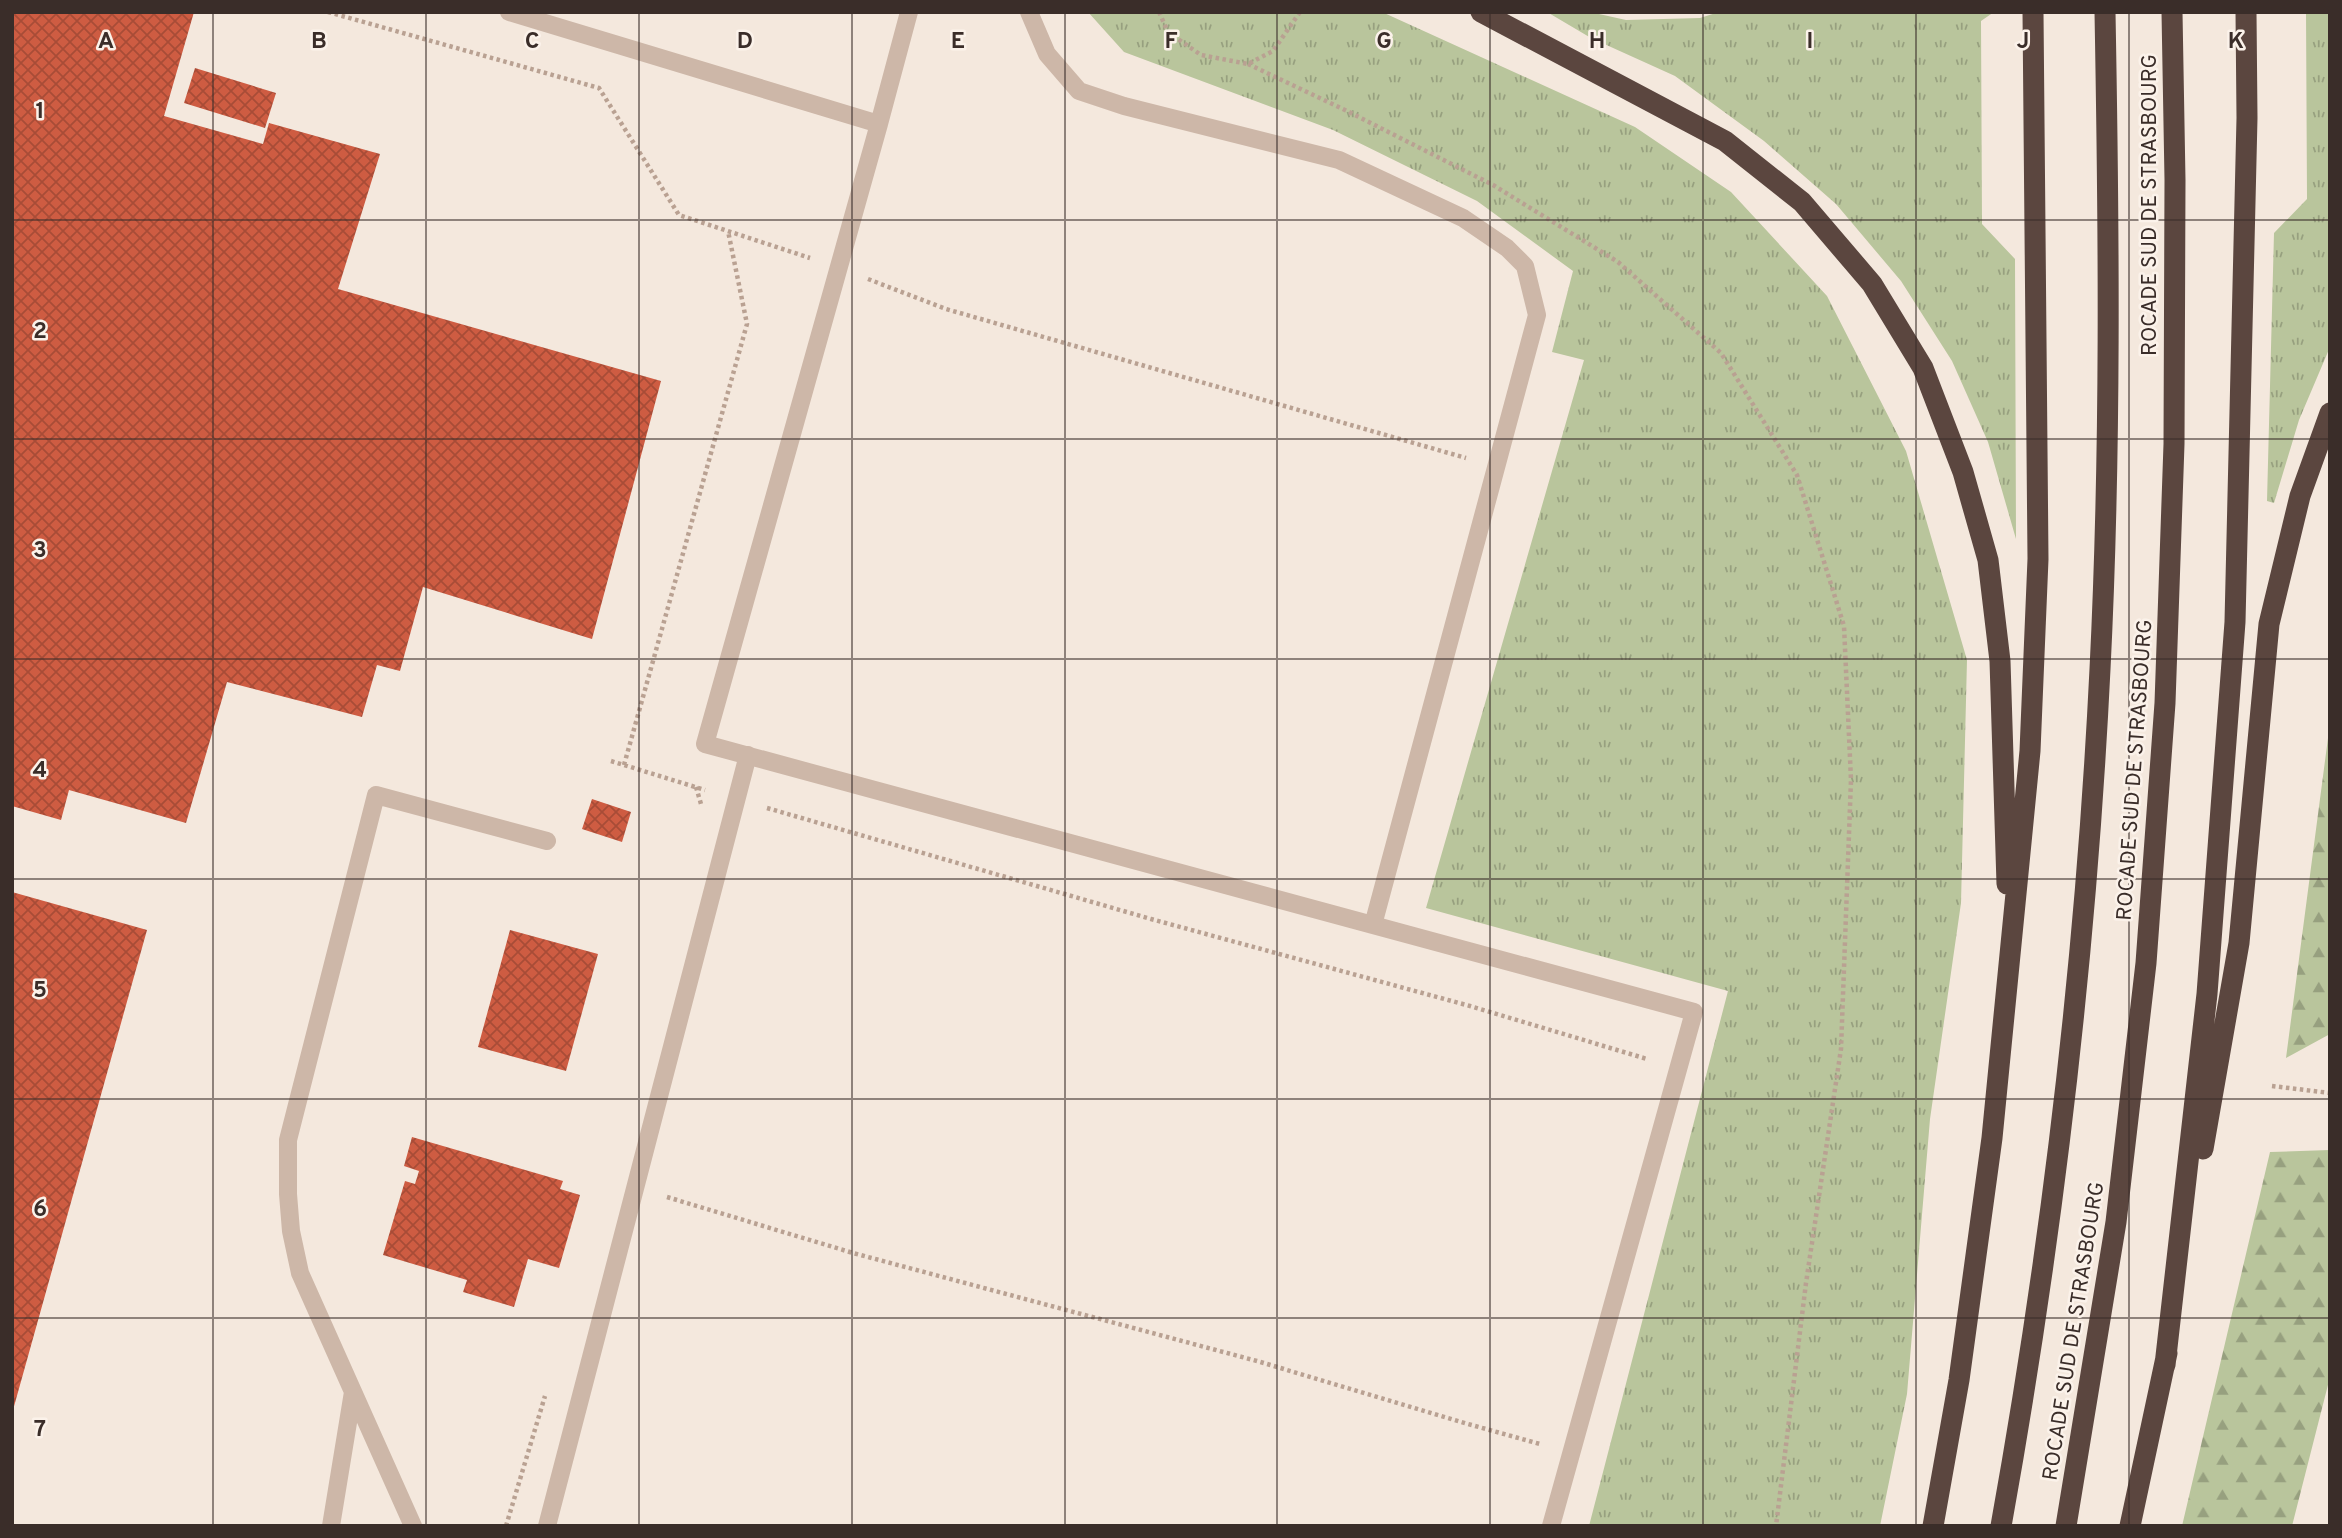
<svg xmlns="http://www.w3.org/2000/svg" width="2342" height="1538" font-family="Overpass,sans-serif">
	<defs>
		<pattern id="grass-tufts" width="24" height="20" patternUnits="userSpaceOnUse" patternTransform="scale(1.75)"><rect width="24" height="20" fill="#b9c59c"/><path d="M3 7l-1-3M5 7V3M7 7l1-3M15 17l-1-3M17 17v-4M19 17l1-3" fill="none" stroke="#97a07f"/></pattern>
		<pattern id="forest-firs" width="22" height="20" patternUnits="userSpaceOnUse" patternTransform="scale(1.75)"><rect width="22" height="20" fill="#b9c59c"/><path d="M5 1l3.5 6h-7zM16 11l3.5 6h-7z" fill="#97a07f"/></pattern>
		<pattern id="building-cross-hatch" width="8" height="8" patternUnits="userSpaceOnUse" patternTransform="scale(1.75)"><rect width="8" height="8" fill="#ce5c42"/><path d="M0 0l8 8M0 8l8-8" fill="none" stroke="#a84c37"/></pattern>
	</defs>
	<rect width="100%" height="100%" fill="#f4e8dd"/>
	<path fill="url(#grass-tufts)" d="M1088,12h294l253,115 96,65 96,104 79,155 61,209 -6,243 -31,216 -23,275 -27,132h-291l139,-535 -302,-83 158,-548 -32,-8 21,-81 -96,-70 -144,-71 -209,-78z
		M1547,12h43l36,8 74,-2 19,-6h275l-13,9 1,203 33,35 1,280 -28,-97 -36,-81 -51,-80 -65,-77 -72,-63 -89,-65 -84,-38z
		M2306,12h24v335l-31,73 -25,83 -7,-2 7,-268 33,-34z"/>
	<path fill="url(#forest-firs)" d="M2330,730v304l-44,24 42,-320z
		M2330,1150v227l-38,149h-110l88,-374z"/>
	<path fill="url(#building-cross-hatch)" d="M12,12h182l-30,104 99,28 6,-21 111,31 -42,135 323,92 -69,258 -169,-52 -23,84 -23,-6 -15,52 -135,-35 -41,141 -117,-33 -8,30 -49,-14z
		M195,68l81,25 -11,35 -81,-25z
		M592,799l39,13 -9,30 -40,-13z
		M12,892l135,38 -134,480h-1z
		M510,930l88,24 -32,117 -88,-24z
		M412,1137l151,44 -3,8 20,6 -21,73 -31,-9 -14,48 -51,-15 4,-12 -84,-25 22,-74 10,3 4,-13 -15,-5z"/>
	<g fill="none" stroke-linecap="round" stroke-linejoin="round">
		<path stroke="#b9a192" stroke-width="4.5" stroke-dasharray="3.5 3.5" stroke-linecap="butt" d="M328,12l271,76 80,127 131,43
			M1159,12l9,20 33,23 47,9 25,-13 27,-39
			M1248,64l99,47 146,74 125,77 103,91 76,122 47,151 7,154 -10,269 -35,234 -30,243
			M868,279l78,30 520,149
			M611,761l94,29
			M624,765l123,-441 -19,-93
			M696,787l5,17
			M767,808l384,111 319,87 177,53
			M2272,1086l58,7
			M667,1197l186,56 404,108 211,63 72,20
			M506,1526l39,-130"/>
		<path stroke="#cdb7a8" stroke-width="18" d="M509,12l370,112 30,-112
			M1029,12l18,42 32,37 45,15 215,54 124,58 44,30 18,18 12,49 -164,610
			M879,124l-174,620 989,268 -143,514
			M331,1526l22,-134
			M413,1526l-113,-253 -9,-42 -3,-37v-54l88,-345 171,46
			M547,1526l201,-771"/>
		<path stroke="#5b463f" stroke-width="21" d="M1481,12l244,129 77,61 70,82 51,84 40,104 25,88 12,101 7,223
			M2203,1149l36,-206 30,-319 31,-128 30,-83
			M2165,1365l42,-371 28,-372 12,-504 -1,-106
			M1933,1526l26,-146 33,-242 38,-387 8,-192 -5,-547
			M2001,1526c51,-283 85,-570 99,-857 11,-219 9,-438 5,-657
			M2066,1526l50,-304 30,-259 19,-260 9,-259 1,-264 -3,-168
			M2130,1526l37,-173"/>
	</g>
	<path fill="none" stroke="#3a2d29" stroke-width="2" stroke-opacity="0.55" d="M213,12v1514M426,12v1514M639,12v1514M852,12v1514M1065,12v1514M1277,12v1514M1490,12v1514M1703,12v1514M1916,12v1514M2129,12v1514M12,220h2318M12,439h2318M12,659h2318M12,879h2318M12,1099h2318M12,1318h2318"/>
	<g text-anchor="middle" stroke-width="5" stroke-linejoin="round" paint-order="stroke">
		<g font-size="21" fill="#3a2d29" stroke="#fbf2ea">
			<text transform="translate(2149 205) rotate(-90)" y="7">ROCADE SUD DE STRASBOURG</text>
			<text transform="translate(2134 770) rotate(-86)" y="7">ROCADE SUD DE STRASBOURG</text>
			<text transform="translate(2073 1331) rotate(-81)" y="7">ROCADE SUD DE STRASBOURG</text>
		</g>
	</g>
	<g font-size="23" text-anchor="middle" font-weight="bold" fill="#3a2d29" stroke="#fbf2ea" stroke-width="5" stroke-linejoin="round" paint-order="stroke">
		<text x="106" y="48">A</text>
		<text x="319" y="48">B</text>
		<text x="532" y="48">C</text>
		<text x="745" y="48">D</text>
		<text x="958" y="48">E</text>
		<text x="1171" y="48">F</text>
		<text x="1384" y="48">G</text>
		<text x="1597" y="48">H</text>
		<text x="1810" y="48">I</text>
		<text x="2023" y="48">J</text>
		<text x="2236" y="48">K</text>
		<text x="40" y="118">1</text>
		<text x="40" y="338">2</text>
		<text x="40" y="557">3</text>
		<text x="40" y="777">4</text>
		<text x="40" y="997">5</text>
		<text x="40" y="1216">6</text>
		<text x="40" y="1436">7</text>
	</g>
	<rect width="2342" height="1538" fill="none" stroke="#3a2d29" stroke-width="28"/>
</svg>
